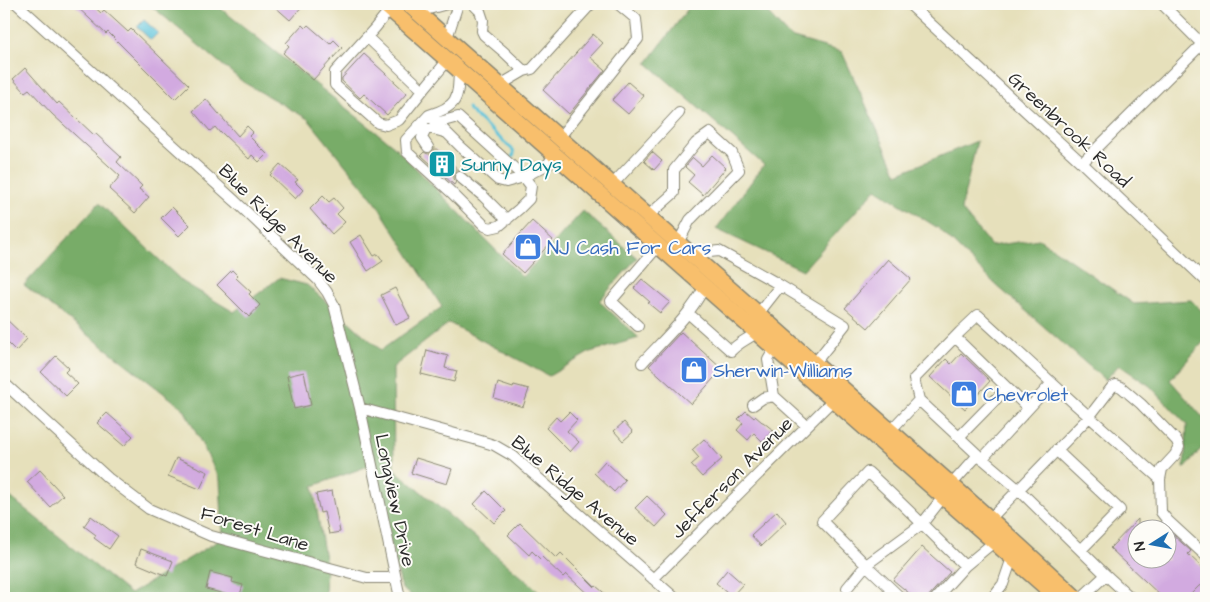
<svg xmlns="http://www.w3.org/2000/svg" width="1210" height="602" font-family="'Architects Daughter',sans-serif">
	<rect width="100%" height="100%" fill="#fdfcf7"/>
	<filter id="ink" filterUnits="userSpaceOnUse"><feTurbulence type="fractalNoise" baseFrequency=".02" numOctaves="2"/><feDisplacementMap in="SourceGraphic" scale="10" xChannelSelector="R" yChannelSelector="G"/><feConvolveMatrix kernelMatrix="1 2 1 2 8 2 1 2 1" color-interpolation-filters="sRGB"/></filter>
	<filter id="wash" filterUnits="userSpaceOnUse"><feTurbulence type="fractalNoise" baseFrequency=".0096" numOctaves="4" result="noise"/><feDisplacementMap in="SourceGraphic" scale="20" xChannelSelector="R" yChannelSelector="G"/><feGaussianBlur stdDeviation="1.12" result="paint"/><feColorMatrix in="noise" values="0 0 0 0 0 0 0 0 0 0 0 0 0 0 0 0 0 1.4 0 .05"/><feComposite in="paint" operator="in"/></filter>
	<g filter="url(#wash)">
		<rect width="100%" height="100%" fill="#e6e0bb"/>
		<path fill="#78ac68" stroke="#526c4a" d="M149,4h66l180,143 127,130 61,-66 54,47 -38,43 40,37 -49,14 -41,24 -100,-53 -56,44 1,102 153,129h-132l-13,-9 -31,-124 -58,21 13,79 -1,33h-321v-106l126,102 93,-56 -3,-58 -36,-71 -160,-124 75,-82 84,79 51,30 45,-34 28,7 74,65 61,-43 -66,-104 -68,-84 -65,-37z
			M688,4h71l31,33 52,15 55,122 80,-33 -16,68 30,37 48,-7 95,65 57,-4 15,15v24l-36,41 36,41v22l-22,26 3,-44 -37,-39 -31,-21 -14,15 -110,-96 -57,-56 -62,-39 -73,81 -87,-41 48,-64 -117,-102 43,-57z"/>
		<path fill="#5fc5dc" stroke="#457884" d="M144,20l14,13 -7,7 -14,-13z"/>
		<g fill="none" stroke-linecap="round" stroke-linejoin="round">
			<path stroke="#5fc5dc" stroke-width="3" d="M468,107l1,3 44,40 1,4 -4,6"/>
		</g>
		<g id="blocks">
			<path fill="#d2aae0" d="M74,4h17l10,9 3,-3 24,22 3,-3 58,56 -14,14 -67,-67 -2,2z
				M272,4h32l-14,16z
				M302,25l3,3 3,-3 22,19 4,-4 8,8 -29,32 -30,-27 6,-7 -3,-3z
				M593,34l10,9 -13,14 15,13 -36,44 -26,-24z
				M364,54l43,39 -20,22 -23,-21 -4,4 -18,-17v-3z
				M25,68l32,36 2,-2 35,33 2,-1 25,23 -4,5 25,24 -3,3 10,8 -14,16 -26,-24 11,-13 -68,-62 -23,-25 -4,3 -12,-13z
				M628,82l16,14 -16,18 -16,-14z
				M206,99l32,37 9,-10 6,6 -4,4 18,18 -8,8 -7,-7 -3,4 -28,-27 -1,1 -5,-6 -5,4 -17,-20z
				M435,148l24,22 -4,2 -2,3v4l3,3 -2,3 -33,-30 3,-3 4,2 3,-1z
				M652,152l10,9 -8,9 -10,-9z
				M712,155l14,13 -23,27 -15,-13 6,-7 -9,-8 8,-9 9,8z
				M280,164l18,16 -3,2 8,8 -8,9 -25,-24z
				M323,196l6,6 5,-4 9,10 -6,6 8,8 -13,12 -22,-25z
				M172,207l18,18 -11,11 -18,-18z
				M532,221l21,19 -30,33 -21,-19z
				M361,235l13,21 4,-2 5,7 -15,10 -18,-29z
				M888,259l23,20 -43,49 -23,-20z
				M232,270l6,6 -2,2 15,14 -2,2 11,11 -11,12 -32,-32z
				M642,279l28,23 -10,11 -12,-10 2,-1 -16,-14z
				M395,288l15,30 -14,7 -15,-30z
				M4,317l23,22 -11,12 -12,-12z
				M681,332l41,37 -31,35 -42,-38z
				M427,350l21,6 -3,12 12,3 -3,11 -33,-8z
				M961,353l29,28 -25,28 -35,-32 16,-18 5,5z
				M56,356l13,12 -4,4 13,12 -12,12 -25,-24z
				M304,372l7,33 -17,4 -7,-33z
				M498,383l15,5 1,-3 15,4 -6,18 -29,-9z
				M746,411l8,7 1,-2 7,6h1l10,8 -10,12 -9,-9 -6,7 -11,-10 6,-7 -5,-4z
				M569,412l8,8 -10,11 12,11 -9,10 -24,-24 10,-11 4,4z
				M107,413l26,23 -9,10 -27,-23z
				M624,422l9,10 -10,9 -9,-10z
				M704,439l18,20 -20,18 -11,-12 8,-7 -7,-8z
				M176,458l32,14 -8,17 -32,-13z
				M416,458l36,11 -5,15 -36,-11z
				M605,461l20,19 -11,12 -20,-19z
				M40,470l23,25 -13,12 -23,-25z
				M332,491l8,41 -11,2 -5,-22 -4,1 -4,-19z
				M486,491l20,20 -12,12 -20,-19z
				M647,496l20,19 -11,12 -21,-19z
				M777,511l9,11 -25,24 -10,-11z
				M91,516l27,20 -9,13 -15,-11 2,-3 -12,-9z
				M1138,519v41h30v-20l5,-5 18,16 -3,3 18,17v20l-6,-6 -13,13h-24l-53,-50z
				M520,523l36,35 5,-5 34,34 1,-1 14,12h-18l-26,-24 -3,3 -21,-20 -2,2 -8,-8 -3,4 -21,-20z
				M922,547l28,25 -23,26h-12l-22,-18z
				M141,549l32,12 -6,15 -31,-13z
				M727,570l16,14 -11,12 -16,-13z
				M210,572l23,6 -1,4 11,3 -4,13 -33,-9z"/>
		</g>
	</g>
	<g filter="url(#ink)">
		<use href="#blocks" fill-opacity="0" stroke="#888673" stroke-width="1"/>
		<g fill="none" stroke-linecap="round" stroke-linejoin="round">
			<path stroke="#c1bc9e" stroke-width="10" stroke-dasharray="10 5" stroke-linecap="butt" d="M428,147l32,30"/>
			<g stroke="#888673" stroke-width="12">
				<path id="minor" d="M17,4l218,197 83,79 9,12 7,13 26,103 114,31 20,6 19,11 162,142
					M473,4l7,7 3,9 -1,11 2,4 20,17 20,19 -24,14
					M909,4l173,159 124,118
					M1162,4l40,40
					M390,9l-15,19 -40,44v13l43,38 8,2 13,-5 24,-30 25,-30
					M418,12l29,-8
					M367,37l56,53
					M447,38l11,-34
					M459,69c-1,29 0,37 -30,46l32,32 37,33 8,2 18,-5 24,-13 7,-10
					M524,71l8,-2 59,-65
					M429,115l-23,25 1,12 45,41 33,33 5,2 9,-2 20,-17 10,-10 2,-13 -7,-9 -66,-60 -22,6
					M559,138l79,-99 -2,-20 -18,-15
					M428,147l-6,-9 4,-9h7l11,3
					M1082,163l124,-123
					M460,177l23,19 24,24
					M612,185l67,-72
					M648,216l26,-23v-23l22,-27 14,-10 22,20 7,17 -49,50 -12,23
					M690,254l29,-3 54,30 72,44 -31,39
					M688,313l43,38c8,-9 16,-11 26,-19
					M758,314l22,-28
					M638,326l-27,-25 48,-56
					M955,337l73,71
					M775,348l-7,12 6,36 33,30
					M642,363c22,-24 48,-47 63,-77
					M4,383l104,95 41,31 62,27 156,42h28
					M753,405l10,-7 11,-2
					M360,408l40,190
					M890,431l29,-31
					M959,437l48,-49
					M1056,450l64,60 -39,40
					M978,455l40,34 88,86
					M982,459l70,-76
					M951,485l27,-30 -59,-55 -5,-21 46,-47 18,-17 98,90 84,74 1,33 7,9 38,35
					M943,497l-21,27 -56,41 -44,-44 46,-49c33,30 65,63 97,94
					M990,519l99,-102 23,-30 4,-2 5,2 20,17 36,37 2,6 -4,8 -13,14 -2,10
					M653,579l180,-179
					M847,588l19,-23 35,33
					M884,598l8,-8
					M936,598l29,-32 29,-24
					M992,598l11,-14 9,-26
					M1081,598l25,-23 25,23"/>
			</g>
			<g stroke="#888673" stroke-width="18">
				<path id="highway" d="M384,4l674,594
					M408,4l582,515 86,79"/>
			</g>
			<use href="#minor" stroke="#fff" stroke-width="10"/>
			<use href="#highway" stroke="#f8bf6c" stroke-width="15"/>
		</g>
	</g>
	<defs>
		<g id="building-square" transform="scale(1.4375)"><rect x="-9" y="-9" width="18" height="18" rx="4" fill="#0f9aa8" stroke="#fdfcf7"/><path d="M-4-6H4V6H1V3H-1V6H-4ZM-2.5-4.3h1.7v1.8h-1.7ZM.8-4.3h1.7v1.8H.8ZM-2.5-1h1.7V.8h-1.7ZM.8-1h1.7V.8H.8Z" fill="#fff"/></g>
		<g id="shop-square" transform="scale(1.4375)"><rect x="-9" y="-9" width="18" height="18" rx="4" fill="#3f7fe0" stroke="#fdfcf7"/><path d="M-5-2.5h2.3a2.7 3.5 0 0 1 5.4 0H5L5.5 6h-11ZM-1.5-2.5h3a1.5 2.3 0 0 0-3 0Z" fill="#fff"/></g>
	</defs>
	<g fill-rule="evenodd">
		<use href="#building-square" x="442" y="164"/>
		<use href="#shop-square" x="528" y="247"/>
		<use href="#shop-square" x="694" y="370"/>
		<use href="#shop-square" x="964" y="394"/>
	</g>
	<g text-anchor="middle" stroke-width="4" stroke-linejoin="round" paint-order="stroke">
		<g font-size="19" fill="#2b2b2b" stroke="#fdfcf7">
			<text transform="translate(1070 129) rotate(43)" y="7">Greenbrook Road</text>
			<text transform="translate(279 223) rotate(45)" y="7">Blue Ridge Avenue</text>
			<text transform="translate(731 477) rotate(-45)" y="7">Jefferson Avenue</text>
			<text transform="translate(576 490) rotate(40)" y="7">Blue Ridge Avenue</text>
			<text transform="translate(396 500) rotate(78)" y="7">Longview Drive</text>
			<text transform="translate(255 528) rotate(17)" y="7">Forest Lane</text>
		</g>
		<g font-size="19" fill="#0d838f" stroke="#fdfcf7" text-anchor="start">
			<text x="461" y="171">Sunny Days</text>
		</g>
		<g font-size="19" fill="#366cbe" stroke="#fdfcf7" text-anchor="start">
			<text x="547" y="254">NJ Cash For Cars</text>
			<text x="713" y="377">Sherwin-Williams</text>
			<text x="983" y="401">Chevrolet</text>
		</g>
	</g>
	<rect width="1210" height="602" fill="none" stroke="#fdfcf7" stroke-width="20"/>
	<g transform="translate(1152 544) rotate(259)"><circle r="24" fill="#fdfcf7" stroke="#a9a8a5"/>
	<path d="M0-4L9 19L0 12L-9 19Z" fill="#1f6fb2"/>
	<text y="-8" font-size="14" font-weight="bold" text-anchor="middle" fill="#2b2b2b">N</text>
	</g>
</svg>
